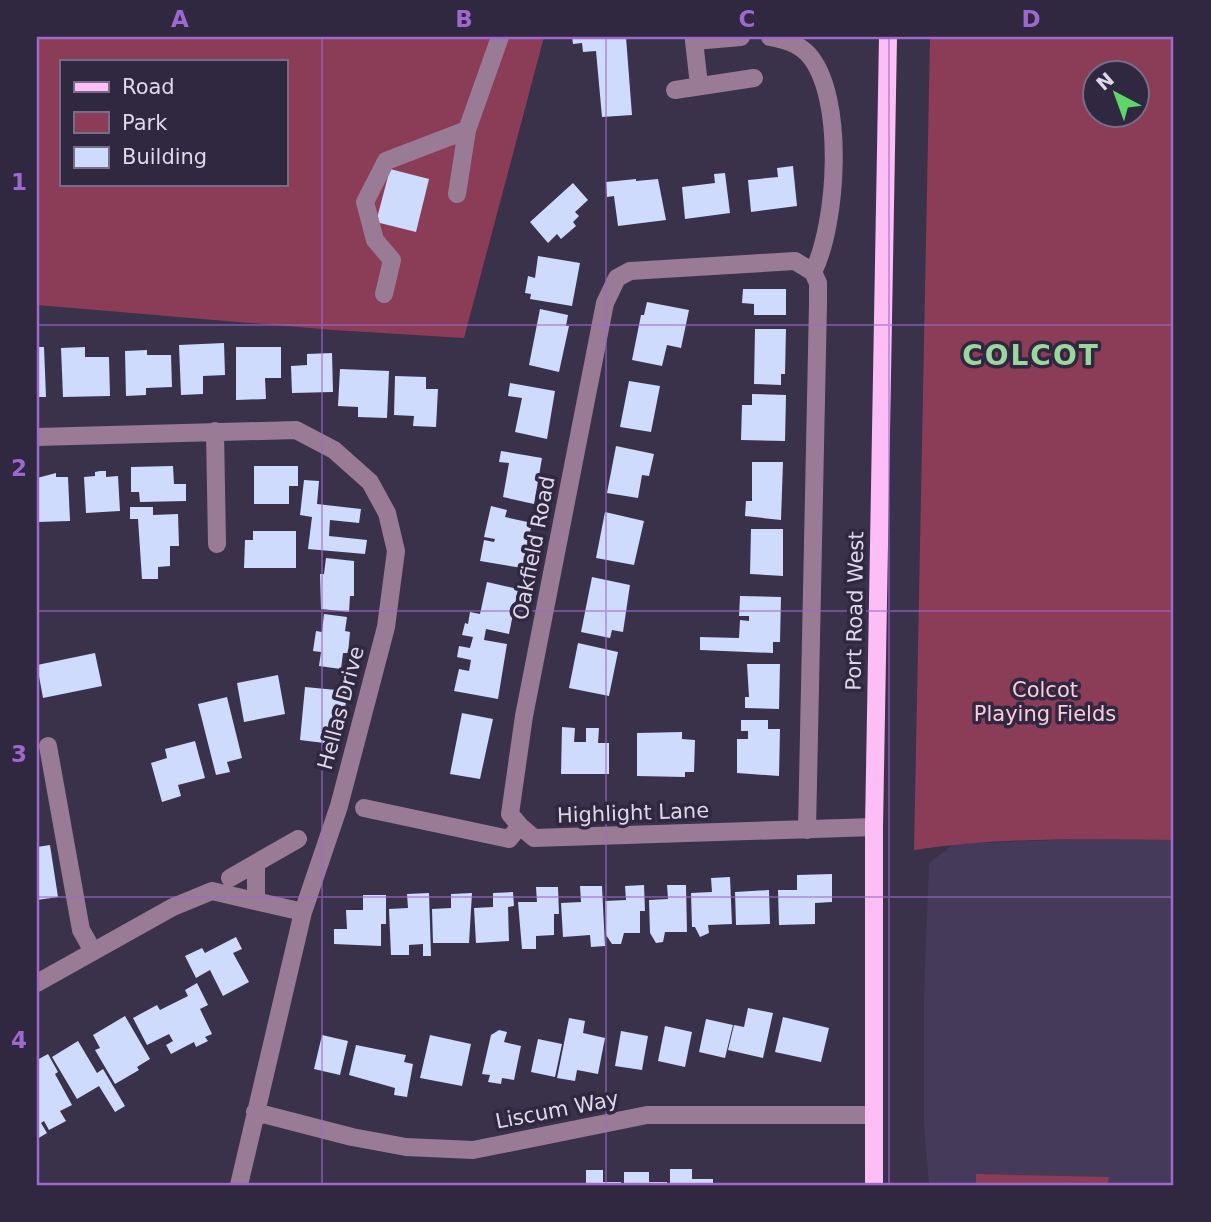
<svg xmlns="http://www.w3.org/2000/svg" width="1211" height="1222" font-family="'DejaVu Sans',sans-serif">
	<rect width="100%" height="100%" fill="#3a314b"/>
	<path fill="#453a5a" d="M1079,839l95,1v345h-245l-5,-58v-133l5,-131 25,-19z"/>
	<path fill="#8b3c57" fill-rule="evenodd" d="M37,37h507l-80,301 -131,-8 -296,-25zM61,61h224v123h-224z
		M930,37h244v803c-86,-1 -174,-3 -260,10zM1096,74h42v42h-42z
		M976,1174l133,3 -1,8h-132z"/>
	<path fill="#cedbfd" d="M572,37h54l6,78 -30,2 -6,-66 -13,1 -1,-9 -9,1z
		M793,166l4,40 -46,6 -3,-32 30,-3 -1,-9z
		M390,169l39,10 -13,53 -40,-10z
		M725,173l5,40 -45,6 -3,-32 33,-4 -1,-9z
		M636,179v2l22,-2 8,41 -48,6 -4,-30 -7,1 -1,-15z
		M573,183l15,17 -13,12 4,4 -6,6 3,4 -15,13 -4,-5 -9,9 -18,-21z
		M538,256l42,7 -8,43 -42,-7 1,-5 -6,-1 3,-17 7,2z
		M743,289h43v26h-32v-11l-12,-1z
		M647,302l42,8 -8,38 -14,-3 -5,21 -30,-6 9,-45h3z
		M540,309l28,6 -2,11h3l-10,46 -30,-7z
		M755,329h31l-1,45h-4v11l-27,-1z
		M224,343l1,32 -22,1v18l-22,1 -2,-50z
		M37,347h7l2,50h-9z
		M85,347v10h24l1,39 -47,1 -2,-49z
		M236,347h45v31h-16l1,21 -30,1z
		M147,350v5h24l1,32 -26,1v7l-20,1 -1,-45z
		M332,353l1,39 -41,1 -1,-27 16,-1v-11z
		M340,369l49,2 -2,47 -29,-1v-10l-20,-1z
		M395,376l31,1v12h12l-2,38 -23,-1 1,-10 -20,-1z
		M629,381l31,5 -9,46 -31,-5z
		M510,383l45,8 -8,48 -32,-7 7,-34 -14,-2z
		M752,394l34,1 -1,46 -44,-1 1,-35h10z
		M616,446l38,8 -5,22 -7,-1 -4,23 -31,-5z
		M501,451l41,7 -8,46 -31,-7 6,-34 -10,-1z
		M752,462h31l-2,58 -36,-4 1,-15h6z
		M173,466l1,18h12v17l-46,1 -1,-10h-8v-25z
		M254,466h44v20h-9v18h-35z
		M100,471h6v6l12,-1 2,35 -34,2 -2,-36 11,-1v-4z
		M56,473v4h12l2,44 -33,1v-44z
		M304,480l15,1 -2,23 44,5 -2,14 -29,-3 -1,16 38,4 -2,14 -57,-5 4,-32 -12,-2z
		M491,506l16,4 -2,7 27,6 -10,45 -42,-7 4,-21 10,2 1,-3 -11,-2z
		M130,507h23v8l25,-1 1,32h-9v20l-12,1v12h-16l-4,-60h-8z
		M605,512l39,9 -10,44 -38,-7z
		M751,529h32v47l-33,-2z
		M253,531h43v37h-52l1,-28h8z
		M326,558l28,3v35h-4l-1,16 -28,-3 -1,-35h4z
		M592,577l38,8 -7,47 -11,-2 -2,8 -29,-6z
		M487,582l31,7 -9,45 -23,-5 -2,11 23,4 -9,55 -44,-8 5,-22 10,2 2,-11 -14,-3 2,-11 11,2 3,-11 -11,-2 3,-12 3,1 2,-12 10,2z
		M740,596l41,1 -1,45h-7v11l-73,-3v-13l39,1 1,-18 9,1v-5h-10z
		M324,614l23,3 -2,14 5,1 -2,21h-5l-2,16 -22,-3 2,-14 -8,-1 3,-20 6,1z
		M578,643l40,9 -9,44 -40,-8z
		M95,653l7,33 -59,12 -6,-33z
		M747,664h33l-1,45 -34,-1v-11h4z
		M278,675l7,39 -41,8 -7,-39z
		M305,687l42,4 -2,19 -10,-1 -3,35 -32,-4z
		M227,697l15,61 -15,4 3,10 -14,3 -18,-71z
		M462,713l31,6 -13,60 -30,-5z
		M741,720h27v9h12l-1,47 -42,-3v-34h11v-8h-7z
		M562,727l13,1 -1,14h12v-14h13l-1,15h11v31h-48z
		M682,732v7l13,1 -1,32h-9v5l-48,-1v-43z
		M195,741l10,37 -27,7 3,11 -19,6 -11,-39 16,-5 -2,-9z
		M50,845l8,52 -21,3v-53z
		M832,874v28l-17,1v21l-36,1 -1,-35h19v-15z
		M730,877l2,47 -24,1 1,8 -9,4 -5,-10h-3l-1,-34 21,-1 -1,-14z
		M644,885l1,26h-5v22h-16l-3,11h-9l-6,-9 -1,-34 21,-1 -1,-14z
		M667,885h19l1,47h-22l-2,10 -7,1 -6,-10 -1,-33 19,-1z
		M580,886h22l3,60 -14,1 -1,-12 -27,2 -2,-34 20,-1z
		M536,887h22l1,27h-5v21l-18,1v13h-14l-4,-47h19z
		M769,890l1,34 -34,1 -1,-33z
		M513,892l1,14 -6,1 1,34 -33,2 -2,-35 19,-1v-14z
		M429,893l2,63h-8v-12l-14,1v10h-18l-2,-46 19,-1 -1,-14z
		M472,893l-3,50h-36l-1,-34 19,-1v-14z
		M363,895h23v29h-5v22l-47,-2v-15h13l-1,-19h17z
		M236,937l6,12 -9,4 16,29 -26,14 -13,-26 -14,8 -11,-22 17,-8 3,5z
		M197,983l11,22 -8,4 12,25 -7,3 3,4 -12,6 -2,-5 -23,12 -5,-9 7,-4 -4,-7 -22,11 -14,-27 24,-13 3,5 28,-14 -3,-6z
		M748,1008l25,5 -10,45 -35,-8 6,-25 10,2z
		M125,1016l25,43 -13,8 2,3 -24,14 -20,-34 5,-2 -7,-13z
		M783,1017l46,11 -8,34 -46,-10z
		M569,1018l16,3 -2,12 22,5 -7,36 -21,-4 -2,11 -18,-3z
		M706,1019l27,6 -8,33 -26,-6z
		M665,1026l27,6 -7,35 -27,-6z
		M499,1030l8,2 -3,10 17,4 -7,34 -12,-2 -1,6 -13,-2 2,-7 -8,-1 9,-39z
		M621,1031l27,5 -6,34 -27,-4z
		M322,1035l26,6 -8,34 -26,-6z
		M430,1035l41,9 -9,42 -42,-8z
		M538,1039l24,5 -7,33 -24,-5z
		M78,1041l19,32 6,-4 22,37 -10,6 -16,-26 -22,13 -25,-42z
		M356,1045l50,10 -2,7 9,2 -6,33 -13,-2 1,-7 -46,-13z
		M48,1054l10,18 -3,2 17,31 -12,6 6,10 -17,9 -5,-9 -3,2 6,10 -10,6v-79z
		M670,1169h22v10h21v6h-43z
		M586,1170h17v12h18v3h-35z
		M624,1172h25v10h18v3h-43z"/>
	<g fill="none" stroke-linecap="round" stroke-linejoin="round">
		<path stroke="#9a7b96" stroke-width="18" d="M694,37v4l47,-4
			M770,37c15,3 27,6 38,17 38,42 29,171 5,218
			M694,41l5,44
			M675,90l79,-12
			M457,194l10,-64 33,-93
			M384,294l8,-34 -17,-20 -10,-38 21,-41 81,-31
			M215,431l2,113
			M37,437l259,-7 38,20 36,32 17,31 9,38 -10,76 -47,179 -36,106 -64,273
			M48,746l33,184 12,21
			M364,808l145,31 11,-13 14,12 340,-11
			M520,826l-10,-12 14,-98 81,-413 12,-25 13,-7 165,-10 18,11
			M807,830l11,-527v-20l-5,-11
			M256,863v38
			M230,878l68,-39
			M37,983l136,-76 39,-16 91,21
			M255,1112l97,25 54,10 67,3 174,-35h225"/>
		<path stroke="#fdbef6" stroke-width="18" d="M874,1185v-358l14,-790"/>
	</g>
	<path fill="none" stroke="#9e69ce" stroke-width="2" stroke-opacity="0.55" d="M322,37v1148M606,37v1148M889,37v1148M37,325h1137M37,611h1137M37,897h1137"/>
	<g text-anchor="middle" stroke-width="7" stroke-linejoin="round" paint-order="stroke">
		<g font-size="21" fill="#ded9e9" stroke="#302740">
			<text transform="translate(534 548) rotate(-79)" y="7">Oakfield Road</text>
			<text transform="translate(855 611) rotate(-89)" y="7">Port Road West</text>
			<text transform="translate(341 708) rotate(-75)" y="7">Hellas Drive</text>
			<text transform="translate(633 813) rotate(-2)" y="7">Highlight Lane</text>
			<text transform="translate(557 1110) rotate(-11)" y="7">Liscum Way</text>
		</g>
		<g font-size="21" fill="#fecbd8" stroke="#302740">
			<text x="1045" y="697">Colcot<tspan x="1045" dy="24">Playing Fields</tspan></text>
		</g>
		<g font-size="28" font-weight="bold" letter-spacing="2" fill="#9bd69c" stroke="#302740">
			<text x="1031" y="365">COLCOT</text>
		</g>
	</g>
	<rect width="1211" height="1222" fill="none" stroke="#302740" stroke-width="77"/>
	<rect x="60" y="60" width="228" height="126" fill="#302740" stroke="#766e84" stroke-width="2"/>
	<rect x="74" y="82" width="35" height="10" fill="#fdbef6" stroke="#766e84" stroke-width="2"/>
	<text x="122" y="94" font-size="21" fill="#ded9e9">Road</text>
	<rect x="74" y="112" width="35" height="21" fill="#8b3c57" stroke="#766e84" stroke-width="2"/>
	<text x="122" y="130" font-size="21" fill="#ded9e9">Park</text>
	<rect x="74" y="147" width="35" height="21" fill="#cedbfd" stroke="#766e84" stroke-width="2"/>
	<text x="122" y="164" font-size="21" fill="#ded9e9">Building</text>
	<g transform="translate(1116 94) rotate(319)"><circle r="33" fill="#302740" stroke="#766e84" stroke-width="2"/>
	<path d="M0-5L12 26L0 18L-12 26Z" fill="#60d56a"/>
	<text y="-10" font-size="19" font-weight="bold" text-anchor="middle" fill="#ded9e9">N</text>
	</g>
	<rect x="38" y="38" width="1134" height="1146" fill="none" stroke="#9e69ce" stroke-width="2.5"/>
	<g font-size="23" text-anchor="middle" font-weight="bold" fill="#9e69ce">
		<text x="180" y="27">A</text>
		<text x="464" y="27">B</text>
		<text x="747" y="27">C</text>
		<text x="1031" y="27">D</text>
		<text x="19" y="190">1</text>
		<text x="19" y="476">2</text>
		<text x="19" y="762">3</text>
		<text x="19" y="1048">4</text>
	</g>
</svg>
